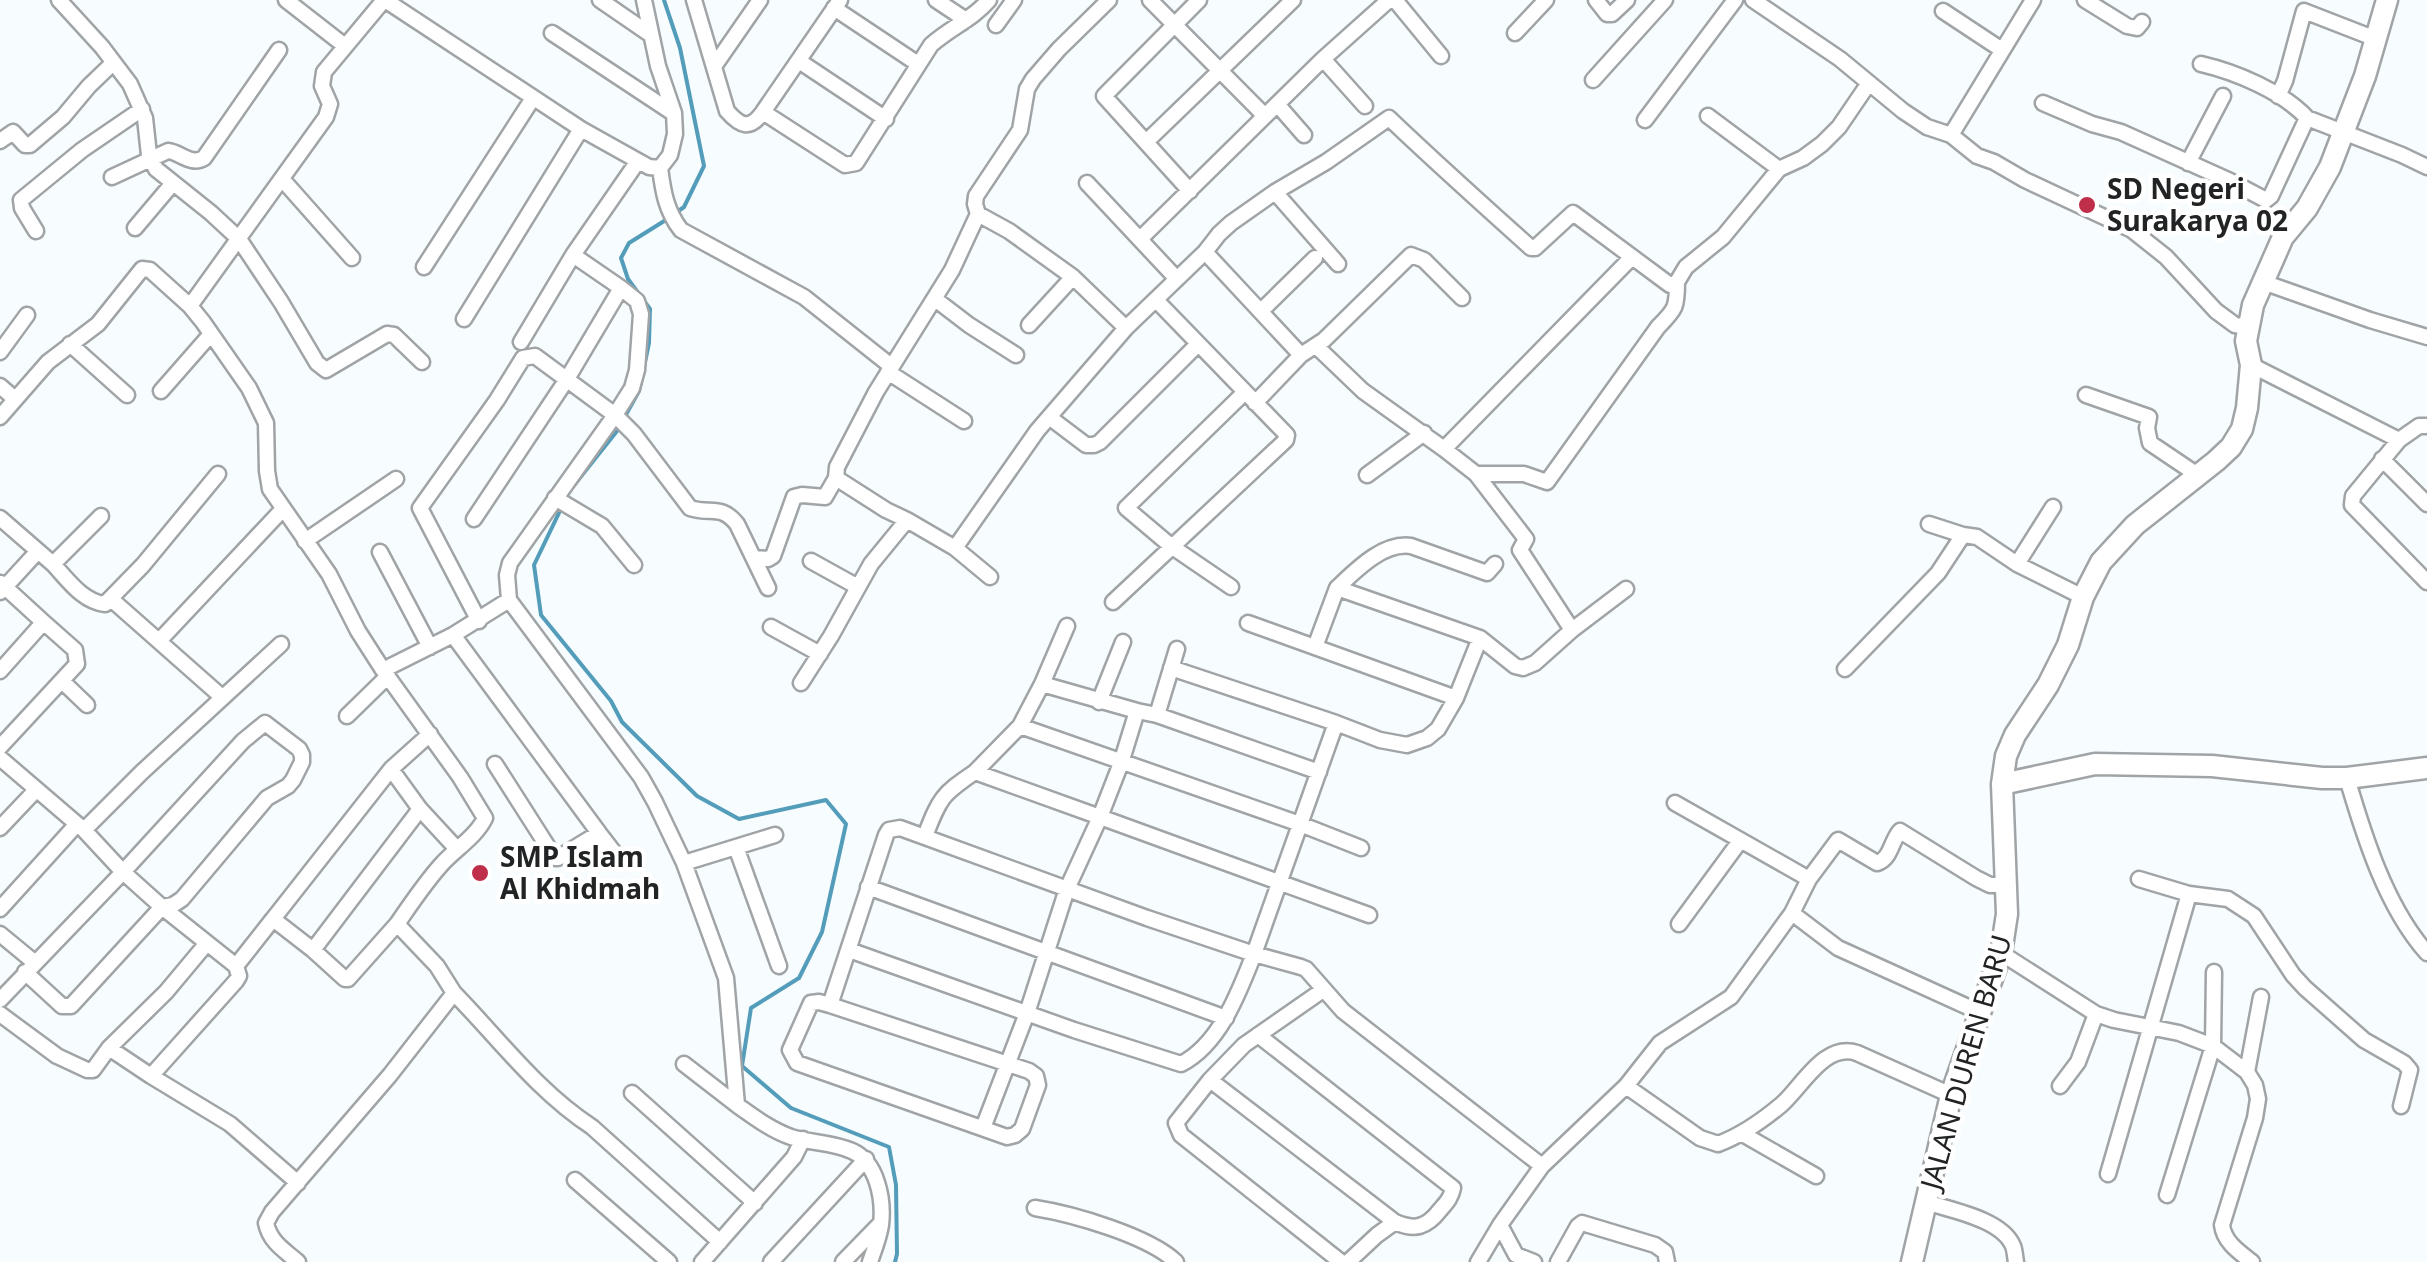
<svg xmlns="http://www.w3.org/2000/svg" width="2427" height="1262" font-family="'Noto Sans',sans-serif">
	<rect width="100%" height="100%" fill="#f7fcfe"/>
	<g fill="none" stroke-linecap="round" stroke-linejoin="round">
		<path stroke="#539dba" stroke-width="4" d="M664,0l16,48 24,118 -20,41 -7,5
			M575,484l42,-53 22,-40 10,-48 1,-34 -22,-30 -7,-21 8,-15 40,-25
			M569,492l-35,73 7,50 70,86 11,21 75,74 42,23 87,-19 20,24 -24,108 -23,46 -48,30 -9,58 49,42 98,39 7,38 1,69 -2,8"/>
		<g stroke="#a0a4a6" stroke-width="19">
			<path id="street" d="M59,0l43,47 28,37 15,34 4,37 7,14 55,44 28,26 42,63 36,61 9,7 61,-36 7,1 28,27
				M286,0l59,46
				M385,0l196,129 68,38 11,1
				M600,0l51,35
				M644,0l14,66 16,47 1,21 -5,21 -10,13c3,23 6,43 21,62l123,67 87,69
				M694,0l33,111c14,16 23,19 36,1l77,-112
				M936,0l30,20
				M1150,0l115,116
				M1395,0l46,56
				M1596,0l11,14h5l15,-14
				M1753,0l87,59 63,52 24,16 24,8 26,21 17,6 31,18 107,50 34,27 50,54 19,14 13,2
				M2085,0l42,26 10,2 5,-6
				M834,8l84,56
				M1943,11l59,39
				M996,25l18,-25
				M552,33l121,80
				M1515,33l31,-33
				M1323,59l42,47
				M799,61l87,58
				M2201,64c35,8 82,28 106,54l95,37 25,12
				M715,65l45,-65
				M1593,80l72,-80
				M2278,96l7,-15 19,-70 72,28
				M2043,103l49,21 29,8 109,49 36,19 5,-4 36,-78
				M1277,104l27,31
				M763,112l82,53 11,-2 75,-118c19,-17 42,-26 58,-45
				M1708,116l71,53
				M1645,120l90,-120
				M1951,135l82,-135
				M0,141l13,-9 12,13h5l33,-28 26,-31 24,-23
				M1146,142l147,-142
				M638,161l-65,94 48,33 16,13 4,13 -4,56 -5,18 -17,27 -105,148 -3,12 2,25 132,177 14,25 29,61 42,115 11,127c17,12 34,25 54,32 19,6 41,5 61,14 25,11 32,48 29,74 -2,13 -7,25 -11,37
				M2188,163l35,-67
				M112,177l56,-26c12,1 23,15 36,7l75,-108
				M282,179l70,79
				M1087,183l89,95
				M1190,191l-86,-95 95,-96
				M1275,192l63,72
				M978,214l31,17 64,46 53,51
				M135,228l38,-45
				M36,231l-14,-23 -1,-8 61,-50 60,-41
				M1140,239l183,-180 66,-59
				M1205,252l96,103
				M424,267l109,-169
				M2263,282l107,38 57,17
				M935,299l34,26 47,30
				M190,306l136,-189 4,-13 -8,-18 2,-14 60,-72
				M1261,311l54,-53
				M464,319l117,-190
				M1029,325l44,-48
				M521,342l52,-87
				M70,344l57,51
				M1316,346l47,45 81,58 188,-192
				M0,352l27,-37
				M2251,365l148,75 20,-14h8
				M888,372l76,49
				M0,386l15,13
				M161,391l50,-57
				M2086,395l63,22 -2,11 3,15 49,33
				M1255,403l46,-48 23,-15 87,-85 13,5 38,38
				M0,417l48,-55 50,-38 44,-55 8,1 40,36 13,16 46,66 17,35 1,48 3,18 59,85 29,57 25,39 77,107 25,41c-9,19 -31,32 -44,47 -17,19 -30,39 -44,59l40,42 17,27 -64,82 -118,137 -6,11c4,19 18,27 32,39
				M1049,417l37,28h8l6,-3 98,-98
				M2399,440l-46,56 -1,9 75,77
				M2382,459l45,45
				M1476,474h48l23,8 111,-155c18,-18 19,-20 19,-45
				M1367,475l57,-42
				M555,498l47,28 32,39
				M0,518l53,46 48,-48
				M474,519l93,-140 54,-91
				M1929,524l34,11 14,2 40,27 66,33
				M305,541l91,-62
				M955,548l82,-117 89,-103 79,-76 14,-18 12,-11 44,-31 51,-30 63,-44c46,44 94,87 142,130h4l38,-35 97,72 7,-3 9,-15 37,-30 56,-68 24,-11 19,-14 17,-17 30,-44
				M380,552l50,95
				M754,558l14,1 5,-3 21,-59 8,-2 23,2 11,-19
				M811,561l47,26
				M53,564c15,16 30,38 52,40l38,-39 75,-91
				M2017,564l36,-57
				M990,577l-35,-29 -48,-28 -21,-10 -50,-32 1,-11 39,-75 76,-122 26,-56 -3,-10 1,-8 44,-66 7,-41 6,-10 26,-30 50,-49
				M1,583l4,4 33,-36
				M1231,587l-60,-41 -45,-38 118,-115
				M1337,588c19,-18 46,-46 74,-42l76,27 8,-9
				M0,592l5,-5 35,32 1,6 -41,46
				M111,599l111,98
				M1113,602l173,-162 1,-5 -131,-135
				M479,621l-59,-113 77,-108 26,-42 12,-2 80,59 19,19 56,74c21,7 31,-4 47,16l31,64
				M1248,623l208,75
				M771,627l49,27
				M1572,630l54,-41
				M453,635l146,198 -41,25h-3l-60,-94
				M159,641l124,-132
				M1315,647l22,-59 143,50 35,28 8,2 12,-5 37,-33 -52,-80 6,-11 -50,-65 -32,-25
				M1171,668l165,55 44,17 27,5 20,-7 11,-9 18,-31 24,-60
				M1845,669l93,-96 25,-38
				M383,670l70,-35 56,-35
				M62,681l25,24
				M801,683l30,-47 40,-72 36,-44
				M1042,684l25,-58
				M1099,702l24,-60
				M1137,711l-95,-27 -22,42 280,98 61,24
				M1157,715l20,-66
				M347,716l41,-40
				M430,734l-39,35 29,40 36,39
				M0,747l77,-83 -2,-14 -35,-31
				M0,758l84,72 39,42 39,35 74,59
				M975,772l45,-46
				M2347,778c17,58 39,129 80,175
				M1675,803l134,76 -17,34
				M0,828l36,-38
				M84,830l58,-58 139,-128
				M599,833l17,22
				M925,836c15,-38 16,-41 50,-64l125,45 21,-54 16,-52 20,4 162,57
				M736,847l43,119
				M684,863l91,-28
				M1809,879l29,-39 39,23c14,-4 14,-22 23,-32l76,47 14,7h16
				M868,887l358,131
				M2189,894l39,5 26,17 39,59 12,13 59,52 40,23 6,7 -9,36
				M0,909l77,-85
				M273,919l118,-150
				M1679,924l61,-83
				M0,934l34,28
				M313,950l32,29h3l49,-55
				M849,950l225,80 107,34c39,-20 58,-72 73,-110l82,-231
				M2001,953l95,61 18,6 65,13 34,13 34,26 8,13 3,14 -3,19 -33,107c2,17 17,27 30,37
				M1323,990l-79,55 -34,35 -34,43 5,12 160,127
				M454,993c45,46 84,99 138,134l128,115
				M0,1000l123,-128 120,-131 22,-18 34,26 3,6v7l-9,18 -5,6 -21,12 -85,101 -9,6 -11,2 -91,99h-9l-37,-34
				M830,1005l199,66 7,5 2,9 -16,44 -7,6 -8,2 -210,-74 -7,-13 21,-47 8,-1 11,3 56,-170 3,-5 11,-2 247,90 107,36 47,13 5,2 37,42 199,155
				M0,1014l57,42 30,14h6l16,-22 57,-56 41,-49
				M1258,1035l195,153c-2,10 -6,14 -13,22 -13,17 -25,21 -45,12l-18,13 -29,27
				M109,1048l42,28 79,48 68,59
				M684,1064l53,41
				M2247,1072l14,-75
				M151,1076l85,-95 3,-5 -3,-10 37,-47 40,31 107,-141
				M1210,1080l185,142
				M1626,1086l74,52 18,6c22,-8 45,-24 63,-39 21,-18 43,-63 76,-52l94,42
				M2060,1086l18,-24 18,-48
				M632,1093l123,110
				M983,1128l44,-115 40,-124 33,-72 269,98
				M1741,1133l75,43
				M2108,1174l81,-280 -50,-15
				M575,1180l94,82
				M2167,1195l46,-149 1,-74
				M1926,1202c24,8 76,17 87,44 2,5 2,11 3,16
				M1035,1208c38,6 114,28 141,54
				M1500,1225l16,30 18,7
				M702,1262l92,-105 9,-18
				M771,1262l95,-103
				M843,1262l38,-39
				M1478,1262l22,-37 42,-59 84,-80 34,-43 71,-46 61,-84 46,35 141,64
				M1558,1262l20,-36 4,-3 73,22 10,7 2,10"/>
		</g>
		<g stroke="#a0a4a6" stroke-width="25">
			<path id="secondary" d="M2002,784l93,-20 117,2 110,12h25l80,-10
				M1912,1262l39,-167 50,-142 6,-39 -5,-130 4,-28 9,-21 33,-50 20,-40 15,-48 18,-35 34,-37 81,-64 15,-14 11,-18 5,-21 4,-43 -5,-24 7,-36 30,-68 24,-29 23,-41 35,-91 22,-76"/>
		</g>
		<use href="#street" stroke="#fff" stroke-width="14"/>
		<use href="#secondary" stroke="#fff" stroke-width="20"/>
	</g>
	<g fill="#c02f49" stroke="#fff" stroke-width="4">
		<circle cx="2087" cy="205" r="10"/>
		<circle cx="480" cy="873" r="10"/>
	</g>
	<g text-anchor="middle" stroke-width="9" stroke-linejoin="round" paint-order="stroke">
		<g font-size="28" font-weight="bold" fill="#212324" stroke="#fff" text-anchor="start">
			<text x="2107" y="199">SD Negeri<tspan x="2107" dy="32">Surakarya 02</tspan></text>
			<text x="500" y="867">SMP Islam<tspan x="500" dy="32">Al Khidmah</tspan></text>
		</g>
		<g font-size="28" fill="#212324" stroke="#fff">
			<text transform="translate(1966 1062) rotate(-74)" y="10">JALAN DUREN BARU</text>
		</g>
	</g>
</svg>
